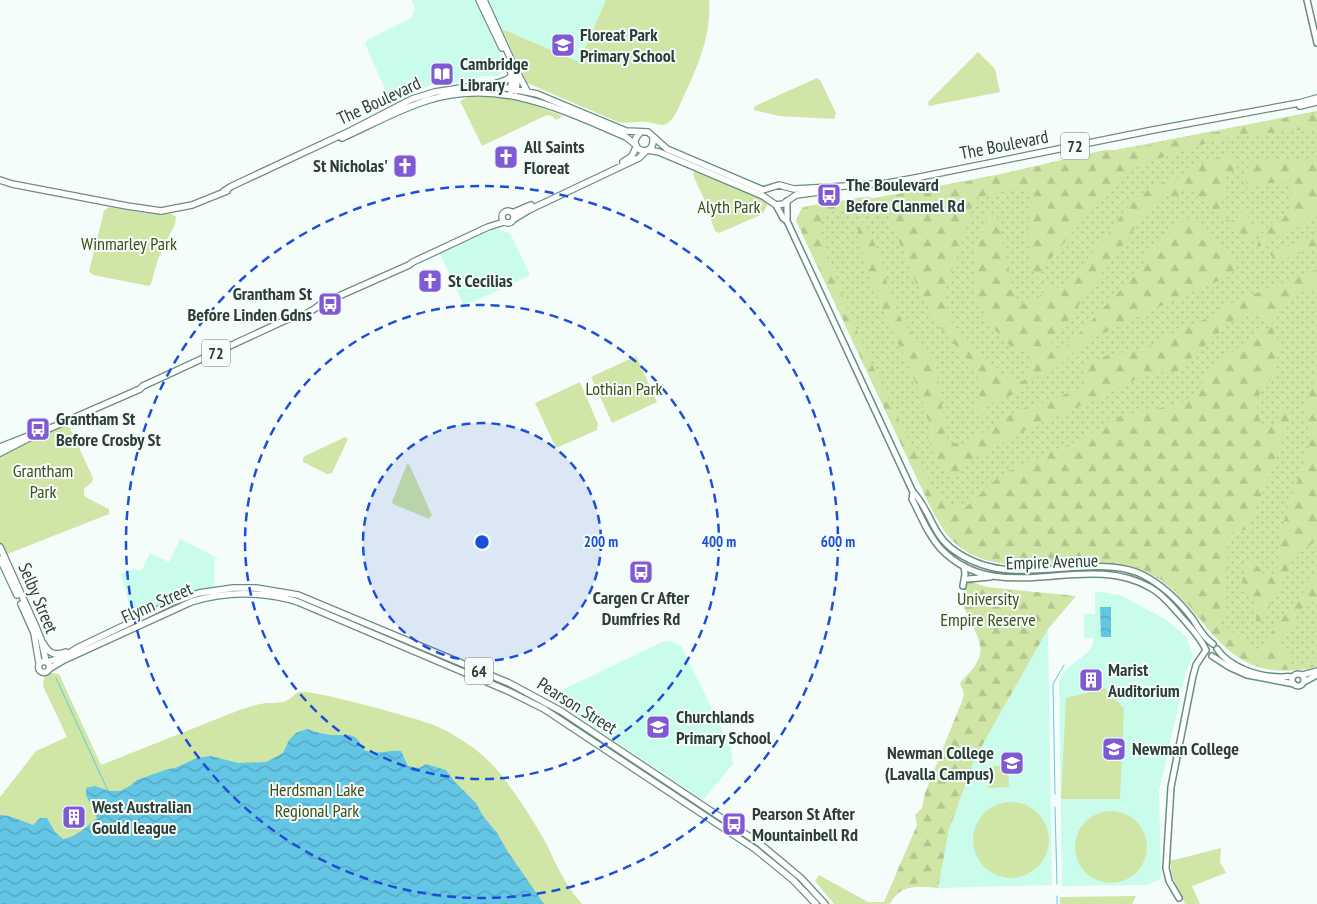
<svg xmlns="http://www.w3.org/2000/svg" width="1317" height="904" font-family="'PT Sans Narrow',sans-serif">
	<defs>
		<pattern id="grass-dots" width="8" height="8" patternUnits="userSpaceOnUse" patternTransform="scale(1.25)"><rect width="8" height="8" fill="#cfe6a6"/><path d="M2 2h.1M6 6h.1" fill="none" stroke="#b2c690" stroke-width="1.8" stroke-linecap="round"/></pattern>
		<pattern id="forest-firs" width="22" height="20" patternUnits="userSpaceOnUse" patternTransform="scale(1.25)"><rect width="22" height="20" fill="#cfe6a6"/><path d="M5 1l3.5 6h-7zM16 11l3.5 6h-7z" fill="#b2c690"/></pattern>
		<pattern id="water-waves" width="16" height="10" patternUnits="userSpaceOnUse" patternTransform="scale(1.25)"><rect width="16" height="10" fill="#64c6e5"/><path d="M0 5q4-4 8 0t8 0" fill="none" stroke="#53a2bb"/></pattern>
	</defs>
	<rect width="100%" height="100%" fill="#f5fdfa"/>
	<path fill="#cafcec" d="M412,0h62l30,63v9l-6,4h-17l-6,4 -32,5 -9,-1 -23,8 -4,5 -14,5 -8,-13 -20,-45 2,-4 44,-22 4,-9z
		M489,0h117l-27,62 -77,-33z
		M495,229l15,4 19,39v4l-65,30 -24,-52z
		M180,539l36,18 -2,6 1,31 -36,9 -44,22 -14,-51 9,-4h12l8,-17 19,9z
		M1095,591l25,4 45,24 21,17 7,20 -7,16 -27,119 2,88 -13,6 -86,1 -3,-204 3,-7 6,-7 21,-17 3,-5 2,-8h-10v-24h11z
		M1048,629l4,256 -114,3 11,-58 26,-72z
		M671,641l10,5 50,101 2,17 -30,36 -137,-92 -9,-10v-3l3,-4 102,-49z"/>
	<path fill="url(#grass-dots)" d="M1317,111v556c-66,14 -88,-12 -127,-59 -15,-17 -30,-31 -51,-39 -17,-7 -37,-7 -56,-6 -43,1 -95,11 -130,-22 -10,-10 -16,-23 -23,-35l-134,-285 6,-14 62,-10 11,1 126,-24 104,-24h10z"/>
	<path fill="url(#forest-firs)" d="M1317,112v16l-95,10 -77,25 -26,14 -76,91 -5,11 -6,-13 -5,-26 5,-39 -8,-14 -50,11 -9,35 -22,63 13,37 32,31 25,17h10l8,-7 1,-12 -4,-8 -17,-7 -24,-26 -10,-24 -1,-51 12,-31 8,-3 18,81 6,11c16,-1 20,-7 29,-20l14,6 45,-56 26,-36 20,-11 36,-15 5,-6 16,-7 22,-3 4,12 -14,12 2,17 -4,4 5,18 4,2 7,-2 3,-7 6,-1 5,14 9,1 -1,4 -11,15 -6,-5 -8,-9 -9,-6 -18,-23 -7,-1 -5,-8 -13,-4 -6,12 -8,-6 -16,10 -71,97 -30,43 12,5 77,-80 14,-27 17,-17 19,-8 48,47 -8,11 -72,31 -75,36 -26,25 -20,9 -27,19 -24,9 3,12 -7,-2 -6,-8 6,-22 -9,-19 -36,-42 -23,-45 -25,-63 -14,-11 -23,1 -20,6 -14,13c29,97 76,186 122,276l25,7 37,-34 75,-33 44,-25 45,-9 29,-8 9,-20 24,-23 27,-22 17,-7 8,19 -7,29 -16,23 1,18 6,11h11l5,-14 9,-5v14l-41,108 -12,-1 -11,12 3,10 -4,62 -4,9 34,28h11l3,-13 49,-63v25l-18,11 -7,18 -12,11 -2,9 9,1 -2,2 1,3 3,1v7l5,5 17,-4 6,-3v6c-110,23 -101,-68 -177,-98 -18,-7 -38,-7 -56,-6 -44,2 -96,12 -131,-21 -10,-10 -16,-23 -23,-35l-133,-285 6,-13 61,-10 11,1 126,-24 104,-24 10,1z
		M1317,159v53l-7,4 -8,9 -45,23 2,-10 15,-18 9,-1 8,-13 1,-20c-14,-8 -29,-2 -44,4l-4,-18 8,-10z
		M863,222l8,13 9,21 8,31 13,32 35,46 11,77 17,2 54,-34 36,-11 33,-14 -6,-19 30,-12 31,-4 47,-25 22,-8 8,-9 98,-39v19l-14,4 -21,12 -7,18 -7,2 -11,-12 -23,7 -58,53 -28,1 -50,25 -65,28 -56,31 -24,20 -14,-9 -10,-27 1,-17 -13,-38 -45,-101 -14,-47v-13z
		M1317,234v12l-42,17 -5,-10z
		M1317,375v162l-8,10h-4l-10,8 -6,15 -29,53 -4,-1 -2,-23 -10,-13 -2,-9 9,-18 12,14 9,4 7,-12 -1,-17 9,-39 22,-59 -2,-45 3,-17z
		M969,581l18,6 89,9 -28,33 -73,129 -26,72 -11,58c-20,-2 -38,-4 -48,16l-6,-2 33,-77 -2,-10 7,-7 3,-15 37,-92 2,-7 -4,-11c7,-8 15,-15 19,-25 9,-27 -30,-47 -10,-77z"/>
	<path fill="#cfe6a6" d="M606,0h103c3,39 -15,74 -31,109 -3,6 -8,16 -16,16 -5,0 -11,-3 -16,-3 -9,-1 -18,2 -28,0l-91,-39 -25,-54 77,33z
		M978,52l17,17 5,23 -71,14 -1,-4z
		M817,78l3,2 16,33 -2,6 -55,-3 -26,-6 2,-4z
		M468,97h31l27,5 37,14 -7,4 -4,-4 -5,-1 -65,31 -22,-45z
		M697,171l71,31 -5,12 -44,19 -4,-2 -11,-32 -11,-24 1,-3z
		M109,207l35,6 28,1 4,3 -1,7 -17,35 -7,25 -2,2 -56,-11 -4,-4 15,-60z
		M636,356l21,46 -45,21 -21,-46z
		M580,382l18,42 -1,6 -41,18 -21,-45z
		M63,425h4l3,3 23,50 -1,4 -8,7v6l3,3 22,11v5l-104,41 -5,-12v-88z
		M345,437l3,2 -16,34 -5,1 -24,-12v-4l2,-2z
		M407,464h2l22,49 1,2 -3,4 -36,-15 -1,-2z
		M45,672l14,2 42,91 141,-56c6,-1 12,-4 18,-5 9,-2 18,0 26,-3 5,-2 8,-7 13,-9 9,-4 117,26 132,32 8,3 17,7 24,12 20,11 37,26 51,45 15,21 29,42 41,64 10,22 19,41 35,59h-582v-107l36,-46 31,-14 -24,-51z
		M1105,688l19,21 -4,90h-59l5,-101z
		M988,766h20l1,21 -21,1z
		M973 840a38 38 0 1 1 76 0a38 38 0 1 1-76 0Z
		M1075 847a36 36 0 1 1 72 0a36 36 0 1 1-72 0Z
		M1221,848l-1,14 6,11 -34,13 8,18h-15l-13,-28 -2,-15z
		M819,875l49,27h16l4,2h-54l-19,-23z
		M1136,896l-4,8h-72v-7z"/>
	<path fill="url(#water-waves)" d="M1100,607h11v30h-10z
		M307,729c8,3 16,5 24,6 18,1 24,-5 33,15 15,6 23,-1 37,1l7,15 11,2 7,-4 20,6 9,12 21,21 7,13 14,17 11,19 36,52h-544v-89l9,1 24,9 7,-7h7l8,14 8,7c14,-2 23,-12 34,-21l-11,-23v-7l9,-2 15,5h10l10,-5 7,-6 31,-11 7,-1 22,-10 14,-2 27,7 28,-1 17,-9 6,-13 7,-7z"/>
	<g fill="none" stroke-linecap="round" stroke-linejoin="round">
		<path stroke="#64c6e5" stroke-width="1" d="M56,678l52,113
			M1055,794l-2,-110 11,-19
			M1055,807l2,77
			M1057,896v8"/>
		<g stroke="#688e82" stroke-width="8">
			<path id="secondary" d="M1307,0l10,43
				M787,201v20
				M776,205l7,13 4,3 126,271c16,16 19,41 38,56 41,32 85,21 132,19 20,-1 42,-1 60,8 19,10 36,26 49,43 7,10 10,18 21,26
				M913,492l-1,7c9,17 16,36 29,50 58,61 144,0 210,39 11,6 19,16 27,25 10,12 22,23 28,37
				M968,579l22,-2
				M963,586l2,-12 -1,-8
				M1217,649c13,19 42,28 64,28 4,0 7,-1 11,0
				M1212,656l17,11 18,8 47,9
				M1292 680a6 6 0 1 1 12 0a6 6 0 1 1-12 0Z
				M1302,675l15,-4
				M1304,682l13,-7
				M1179,898l-10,-17 -3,-13 5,-81 22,-111 3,-11 10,-15"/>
		</g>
		<g stroke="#688e82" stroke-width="8">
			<path id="primary" d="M479,0l23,48
				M484,0l31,68 2,11 -1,12
				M507,61l5,15 -1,15
				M517,72l10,19
				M491,85l15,-5 6,-4
				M1300,106l17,-4
				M640,133c-17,16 15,28 13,5
				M342,138c29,-13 57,-29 87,-38 72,-22 133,10 197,37l10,8
				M648,150l11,2 104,44 13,9 7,-1 13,-9 30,-4
				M623,162l9,-6 4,-9
				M0,180l12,4 115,22 34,5 31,-6 35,-14
				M224,191l8,-5 120,-56 60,-31 23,-7 38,-6 34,2 30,6 89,37 22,1 19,17 96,41 16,-5 15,4 37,-2 57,-4 27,-5 238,-48 146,-27 18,-5
				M502 217a6 6 0 1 1 12 0a6 6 0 1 1-12 0Z
				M512,213l19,-8
				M514,219l15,-9 95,-45 15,-7 7,-7
				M0,447l28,-11
				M0,453l39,-20 101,-44 3,-3 145,-67c11,-1 25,-8 33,-15l88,-39 4,-3 75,-35 16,-5
				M0,547l36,80 5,12 5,22
				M0,559l17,36
				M21,604l13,29 5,30
				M43,643c6,11 12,13 23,9
				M38.5 667a5.5 5.5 0 1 1 11 0a5.5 5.5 0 1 1-11 0Z
				M47,662l16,-5 14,-9 96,-46 26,-9 34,-5h23l42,7 211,88 52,28 198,132 42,35 24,26
				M49,669l15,-9 127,-58c36,-11 71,-11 107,0l210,89 36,18 211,140 38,31 23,24"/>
		</g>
		<use href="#secondary" stroke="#fff" stroke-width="5"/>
		<use href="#primary" stroke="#fff" stroke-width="5.5"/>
	</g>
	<circle cx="482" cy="542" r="119" fill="#1d4ed8" fill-opacity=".12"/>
	<g fill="none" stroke="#1d4ed8" stroke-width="2.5" stroke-dasharray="9 6">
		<circle cx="482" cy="542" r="119"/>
		<circle cx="482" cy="542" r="237"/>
		<circle cx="482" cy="542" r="356"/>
	</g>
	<defs>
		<g id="school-square" transform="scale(1.25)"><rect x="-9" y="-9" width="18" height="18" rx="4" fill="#805ad4" stroke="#f5fdfa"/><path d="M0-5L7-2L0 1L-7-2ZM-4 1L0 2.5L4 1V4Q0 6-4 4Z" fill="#fff"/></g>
		<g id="library-square" transform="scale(1.25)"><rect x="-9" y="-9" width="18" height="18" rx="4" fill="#805ad4" stroke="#f5fdfa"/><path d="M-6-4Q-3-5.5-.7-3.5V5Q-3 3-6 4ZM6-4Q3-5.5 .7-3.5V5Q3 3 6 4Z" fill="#fff"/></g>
		<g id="church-square" transform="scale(1.25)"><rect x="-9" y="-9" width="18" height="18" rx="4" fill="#805ad4" stroke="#f5fdfa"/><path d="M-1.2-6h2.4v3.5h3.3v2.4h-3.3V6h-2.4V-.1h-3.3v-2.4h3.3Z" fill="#fff"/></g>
		<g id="bus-square" transform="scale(1.25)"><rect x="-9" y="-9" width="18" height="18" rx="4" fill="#805ad4" stroke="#f5fdfa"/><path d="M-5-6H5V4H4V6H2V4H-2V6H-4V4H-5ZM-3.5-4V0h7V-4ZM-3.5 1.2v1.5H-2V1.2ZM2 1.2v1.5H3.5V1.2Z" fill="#fff"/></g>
		<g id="building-square" transform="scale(1.25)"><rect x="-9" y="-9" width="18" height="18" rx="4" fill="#805ad4" stroke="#f5fdfa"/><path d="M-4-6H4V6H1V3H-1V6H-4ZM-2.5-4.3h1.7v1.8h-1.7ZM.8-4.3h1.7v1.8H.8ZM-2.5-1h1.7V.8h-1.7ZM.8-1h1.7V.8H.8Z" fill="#fff"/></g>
	</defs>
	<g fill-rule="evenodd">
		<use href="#school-square" x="563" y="45"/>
		<use href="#library-square" x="442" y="74"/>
		<use href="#church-square" x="506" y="157"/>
		<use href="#church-square" x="405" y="166"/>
		<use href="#bus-square" x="829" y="195"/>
		<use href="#church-square" x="430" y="281"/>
		<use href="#bus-square" x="330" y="304"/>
		<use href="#bus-square" x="38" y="429"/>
		<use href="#bus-square" x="641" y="572"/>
		<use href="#building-square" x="1091" y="680"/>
		<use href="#school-square" x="658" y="727"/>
		<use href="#school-square" x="1114" y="749"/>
		<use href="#school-square" x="1012" y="763"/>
		<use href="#building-square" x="74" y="817"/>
		<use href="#bus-square" x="734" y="824"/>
	</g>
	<g text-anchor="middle" stroke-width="4" stroke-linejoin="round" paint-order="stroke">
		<g fill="#f5fdfa" stroke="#697772" stroke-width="1">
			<rect x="1061" y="132.5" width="28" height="27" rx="4"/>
			<rect x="202" y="339.5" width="28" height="27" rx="4"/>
			<rect x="465" y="657.5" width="28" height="27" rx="4"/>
		</g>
		<g font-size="16" font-weight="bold" fill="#2d3e38">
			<text x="1075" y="152">72</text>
			<text x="216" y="359">72</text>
			<text x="479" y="677">64</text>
		</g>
		<g font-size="18" font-weight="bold" fill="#2d3e38" stroke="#f5fdfa" text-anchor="start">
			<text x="580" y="41">Floreat Park<tspan x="580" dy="21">Primary School</tspan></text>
			<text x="460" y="70">Cambridge<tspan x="460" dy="21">Library</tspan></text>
			<text x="524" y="153">All Saints<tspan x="524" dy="21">Floreat</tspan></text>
			<text x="388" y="172" text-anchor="end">St Nicholas'</text>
			<text x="846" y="191">The Boulevard<tspan x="846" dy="21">Before Clanmel Rd</tspan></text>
			<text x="448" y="287">St Cecilias</text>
			<text x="312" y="300" text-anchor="end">Grantham St<tspan x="312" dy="21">Before Linden Gdns</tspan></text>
			<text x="56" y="425">Grantham St<tspan x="56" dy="21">Before Crosby St</tspan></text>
			<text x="641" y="604" text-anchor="middle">Cargen Cr After<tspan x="641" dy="21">Dumfries Rd</tspan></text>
			<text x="1108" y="676">Marist<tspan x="1108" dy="21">Auditorium</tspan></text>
			<text x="676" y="723">Churchlands<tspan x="676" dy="21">Primary School</tspan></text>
			<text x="1132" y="755">Newman College</text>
			<text x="994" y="759" text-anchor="end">Newman College<tspan x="994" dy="21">(Lavalla Campus)</tspan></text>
			<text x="92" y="813">West Australian<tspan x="92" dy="21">Gould league</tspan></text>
			<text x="752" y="820">Pearson St After<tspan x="752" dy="21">Mountainbell Rd</tspan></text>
		</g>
		<g font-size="18" fill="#2d3e38" stroke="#f5fdfa">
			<text transform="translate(379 101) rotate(-25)" y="6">The Boulevard</text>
			<text transform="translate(1004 145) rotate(-11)" y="6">The Boulevard</text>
			<text transform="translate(1052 562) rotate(-2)" y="6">Empire Avenue</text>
			<text transform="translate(38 598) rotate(67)" y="6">Selby Street</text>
			<text transform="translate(157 603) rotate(-24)" y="6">Flynn Street</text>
			<text transform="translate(577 706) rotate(32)" y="6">Pearson Street</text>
		</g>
		<g font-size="18" fill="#3d4e19" stroke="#f5fdfa">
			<text x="729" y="213">Alyth Park</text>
			<text x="129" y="250">Winmarley Park</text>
			<text x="624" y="395">Lothian Park</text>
			<text x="43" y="477">Grantham<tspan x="43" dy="21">Park</tspan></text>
			<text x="988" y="605">University<tspan x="988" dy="21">Empire Reserve</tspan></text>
			<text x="317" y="796">Herdsman Lake<tspan x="317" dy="21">Regional Park</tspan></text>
		</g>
	</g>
	<circle cx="482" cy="542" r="8" fill="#1d4ed8" stroke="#f5fdfa" stroke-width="2.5"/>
	<g font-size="15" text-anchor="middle" font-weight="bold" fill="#1d4ed8" stroke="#f5fdfa" stroke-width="4" stroke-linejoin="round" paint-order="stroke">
		<text x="601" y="547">200 m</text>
		<text x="719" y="547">400 m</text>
		<text x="838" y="547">600 m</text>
	</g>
</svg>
